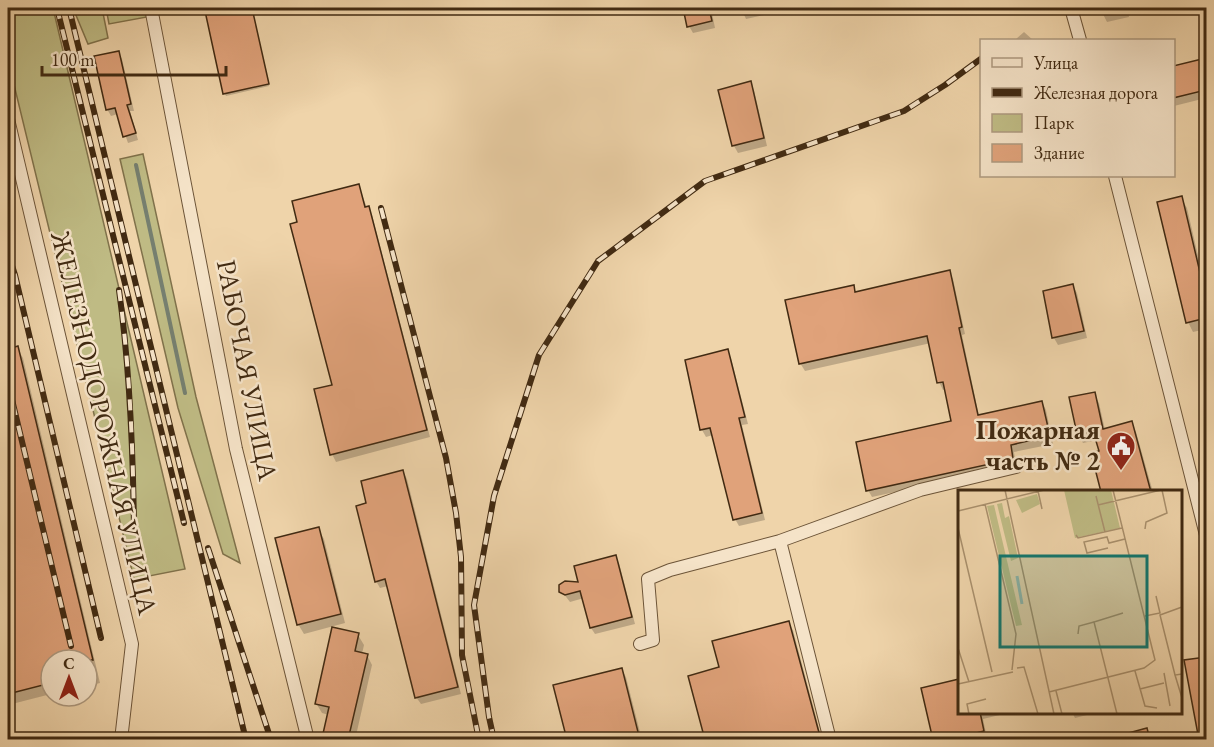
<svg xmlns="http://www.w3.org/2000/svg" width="1214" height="747" font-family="'EB Garamond',serif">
	<rect width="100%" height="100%" fill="#efd4aa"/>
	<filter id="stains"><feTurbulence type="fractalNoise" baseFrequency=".00333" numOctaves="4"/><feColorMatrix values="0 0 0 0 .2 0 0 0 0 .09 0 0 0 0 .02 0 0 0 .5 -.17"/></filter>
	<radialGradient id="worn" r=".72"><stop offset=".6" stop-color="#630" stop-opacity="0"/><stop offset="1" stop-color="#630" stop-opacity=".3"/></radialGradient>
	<path fill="#bfbb84" stroke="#80724b" stroke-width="1.5" d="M8,8h45l132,561 -51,10 -126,-519z
		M73,8h29l6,30 -20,6z
		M106,8h39l2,9 -38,7z
		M143,154l53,243 44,166 -17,-9 -45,-146 -58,-249z"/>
	<path fill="#0003" d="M227,8h24l18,78 -43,10 -1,-2 -19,-82z
		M685,8h26l4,20 -22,5 -4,-7z
		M741,8h55l-50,11z
		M1100,8h27l2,9 -22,5z
		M1024,32l9,8h-18z
		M118,52l4,7 12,52h-4l8,29 -10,3 -10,-29 -7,2 -4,-7z
		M1206,59v39l-32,8v-38z
		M750,83l4,7 13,56 -29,7 -4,-7 -14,-55z
		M359,186l8,22 1,-1 4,8 58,222 -94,25 -4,-8 2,-68 -35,-163z
		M1181,198l6,10 19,82v39l-13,3 -5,-10z
		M949,272l4,7 12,55 -3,1 17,81 63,-14 4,8 7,34 -39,8 2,14 -144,31 -4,-7 84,-68 -6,-33 -3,1 -4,-8 -8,-39 -126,28 -5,-8 53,-76 4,6z
		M1073,286l4,7 10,45 -29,7 -4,-7z
		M17,348l6,10 77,325 -13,3v-26h-36v34l-43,11v-355z
		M727,351l4,7 17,66 -6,1 23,95 -26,6 -4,-7 -22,-84 -7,2 -4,-7 -15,-68z
		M1206,362v24l-6,-22z
		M1094,394l5,9 6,27 26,-7 5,9 17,60h-50l-2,-40 -4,-12 -14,3 -5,-9z
		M403,471l4,8 54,215 -40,10 -5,-7 -28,-111 -8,2 -4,-7 -8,-77z
		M318,529l6,10 21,84 -41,11 -6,-10z
		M615,556l4,7 16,61 -40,10 -4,-6 -7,-30 -14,4 -10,-13 20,-5z
		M788,623l5,7 29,110h-115l13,-72z
		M358,635l6,10 -2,9 5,1 5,10 -17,75h-30l-2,-3 6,-22 -7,-2 -6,-10z
		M1206,658v82h-5l-15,-78z
		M622,670l4,7 16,63h-74z
		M959,681v31h53l-29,7 4,19 -53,2z
		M1072,712h27l-24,6z
		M545,732l10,3 1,1 -3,4h-11l-1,-5z"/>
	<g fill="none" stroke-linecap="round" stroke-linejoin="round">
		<path stroke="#767f6f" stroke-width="4" d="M136,165l49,228"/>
	</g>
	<path fill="#e0a27a" stroke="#412a12" stroke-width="1.5" d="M220,8h32l17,76 -46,10 -18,-83z
		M683,8h26l3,13 -25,6z
		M119,51l12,53 -4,1 9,28 -13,4 -8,-29 -9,2 -12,-54z
		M1206,58v32l-33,8v-32z
		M751,81l13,57 -32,8 -14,-56z
		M359,184l6,23 4,-1 58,224 -97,25 -16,-66 18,-4 -42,-161 7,-2 -5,-21z
		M1182,196l24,102v20l-20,5 -29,-121z
		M950,270l12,57 -3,1 19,87 64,-14 8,35 -39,9 2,14 -147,32 -10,-49 95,-21 -8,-39 -6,1 -10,-47 -128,28 -14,-64 69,-15 1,7z
		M1073,284l11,47 -32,7 -9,-47z
		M18,346l75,314h-42v23l-43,11v-345z
		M728,349l17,68 -6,1 23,95 -29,7 -23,-92 -10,2 -15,-70z
		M1095,392l8,37 29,-8 19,71h-50l-10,-39 8,-2 -6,-20 -16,3 -8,-37z
		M403,470l55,217 -43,11 -30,-119 -10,3 -19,-76 10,-3 -5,-22z
		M319,527l22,87 -44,11 -22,-87z
		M616,555l16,62 -42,11 -10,-37 -15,4 -6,-3v-7l6,-4 13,1 -4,-16z
		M789,621l32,119h-116l-17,-64 31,-9 -7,-26z
		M332,627l27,6 -4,18 13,3 -20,86 -26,-2 7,-31 -14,-3z
		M1206,657v83h-7l-15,-80z
		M622,668l18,72h-73l-14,-55z
		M959,679v33h21l4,19 -35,9h-16l-12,-52z
		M1147,728l3,12h-33v-4z"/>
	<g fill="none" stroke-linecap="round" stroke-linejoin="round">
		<g stroke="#6c5438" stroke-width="14">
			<path id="minor" d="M151,8l85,441 72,291
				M1071,8l9,32
				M8,119l124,525 -11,96
				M1115,176l91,359
				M640,644l13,-4 -5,-61 22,-9 110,-29
				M830,740l-50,-199 140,-51 96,-23"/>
		</g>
		<use href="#minor" stroke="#f5e3c8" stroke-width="12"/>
		<g stroke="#412a12" stroke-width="6">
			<path id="rail" d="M57,8l127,515
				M69,8l177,732
				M381,208l65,250 10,55 5,44 1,98 17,85
				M8,253l7,22 86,363
				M119,290c11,79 14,158 15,238
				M8,383l63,263
				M208,548l63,192
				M494,740l-5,-23 -15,-112 20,-109 45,-141 59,-94 107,-80 199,-70 41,-26 37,-27"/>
		</g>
		<use href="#rail" stroke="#f5e3c8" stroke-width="4" stroke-dasharray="11" stroke-linecap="butt"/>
	</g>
	<defs>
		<g id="civic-pin" transform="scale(1.5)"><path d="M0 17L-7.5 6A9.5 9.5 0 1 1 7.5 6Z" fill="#8f2418" stroke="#f5e3c8"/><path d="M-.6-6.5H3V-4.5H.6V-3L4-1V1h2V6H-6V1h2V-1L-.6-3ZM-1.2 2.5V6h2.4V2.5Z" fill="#fff"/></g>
	</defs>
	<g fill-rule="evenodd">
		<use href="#civic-pin" x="1121" y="446"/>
	</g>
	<g text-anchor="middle" stroke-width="5" stroke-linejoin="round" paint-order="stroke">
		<g font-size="27" fill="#412a12" stroke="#f5e3c8">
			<text transform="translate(247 370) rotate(79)" y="9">РАБОЧАЯ УЛИЦА</text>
			<text transform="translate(104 423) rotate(77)" y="9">ЖЕЛЕЗНОДОРОЖНАЯ УЛИЦА</text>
		</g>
		<g font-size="27" font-weight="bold" fill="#412a12" stroke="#f5e3c8" text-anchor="end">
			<text x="1100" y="439">Пожарная<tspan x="1100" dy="31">часть № 2</tspan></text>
		</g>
	</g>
	<g transform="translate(958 490)">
		<rect width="224" height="224" fill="#efd4aa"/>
		<path d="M106,0h47l9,38 -45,10zM79,4l3,10 -18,9 -6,-13zM44,13l5,25 -2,-10 4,-2 9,42 -7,3 -14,-57zM36,15l28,120 -6,1 -29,-120z" fill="#bfbb84"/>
		<path fill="none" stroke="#9ab8ad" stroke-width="3" d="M59,86l5,28"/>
		<path fill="none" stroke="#a9906d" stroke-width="1.5" d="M47,0l49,224M80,1l4,18M138,6l9,36M27,14l31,130 -4,36M140,15l63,-15M0,21l86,-21M0,38l34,144M187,39l1,-7 21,-9 -5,-23M118,45l2,3 44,-10M150,58l-21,5 -3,-11 23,-5 2,6 16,-4M187,126l15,-3 -4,-17M120,144l1,-8 15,-4M0,158l11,34M59,178l7,-1 14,47M177,181l10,35 12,2M206,183l6,33M224,184l-7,1 7,23M217,185l-15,-60 22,-8M0,194l55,-12M182,199l24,-6M98,201l6,23M91,202l95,-24 11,-8 -42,-170M11,224l-2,-10 19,-5M159,224l-23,-92 29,-9"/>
		<path fill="#0f766e" fill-opacity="0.15" stroke="#0f766e" stroke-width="3" d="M42,66h147v91h-147z"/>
		<rect width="224" height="224" fill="none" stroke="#412a12" stroke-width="3"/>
	</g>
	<rect width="1214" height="747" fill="none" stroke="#efd4aa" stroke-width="30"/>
	<rect x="9" y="9" width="1196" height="729" fill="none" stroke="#412a12" stroke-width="3"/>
	<rect x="15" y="15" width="1184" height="717" fill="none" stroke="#412a12" stroke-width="1.5"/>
	<rect x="980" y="39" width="195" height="138" fill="#f5e3c8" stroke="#ad997f" stroke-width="1.5"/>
	<rect x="992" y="58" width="30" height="9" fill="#f5e3c8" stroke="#ad997f" stroke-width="1.5"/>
	<text x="1034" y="69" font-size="18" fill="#412a12">Улица</text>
	<rect x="992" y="88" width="30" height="9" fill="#412a12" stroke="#ad997f" stroke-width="1.5"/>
	<text x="1034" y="99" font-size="18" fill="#412a12">Железная дорога</text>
	<rect x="992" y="114" width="30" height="18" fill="#bfbb84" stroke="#ad997f" stroke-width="1.5"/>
	<text x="1034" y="129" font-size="18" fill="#412a12">Парк</text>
	<rect x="992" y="144" width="30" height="18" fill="#e0a27a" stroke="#ad997f" stroke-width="1.5"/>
	<text x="1034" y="159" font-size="18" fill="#412a12">Здание</text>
	<g transform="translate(69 678)"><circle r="28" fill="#f5e3c8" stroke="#ad997f" stroke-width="1.5"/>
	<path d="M0-4.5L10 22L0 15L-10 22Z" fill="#8f2418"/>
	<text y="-9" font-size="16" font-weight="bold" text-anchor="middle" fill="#412a12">С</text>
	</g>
	<path d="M42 66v9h184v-9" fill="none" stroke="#412a12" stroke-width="3"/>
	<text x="51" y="66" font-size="18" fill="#412a12" stroke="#f5e3c8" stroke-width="4.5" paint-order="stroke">100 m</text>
	<rect width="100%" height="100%" filter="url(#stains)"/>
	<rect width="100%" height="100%" fill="url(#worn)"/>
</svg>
